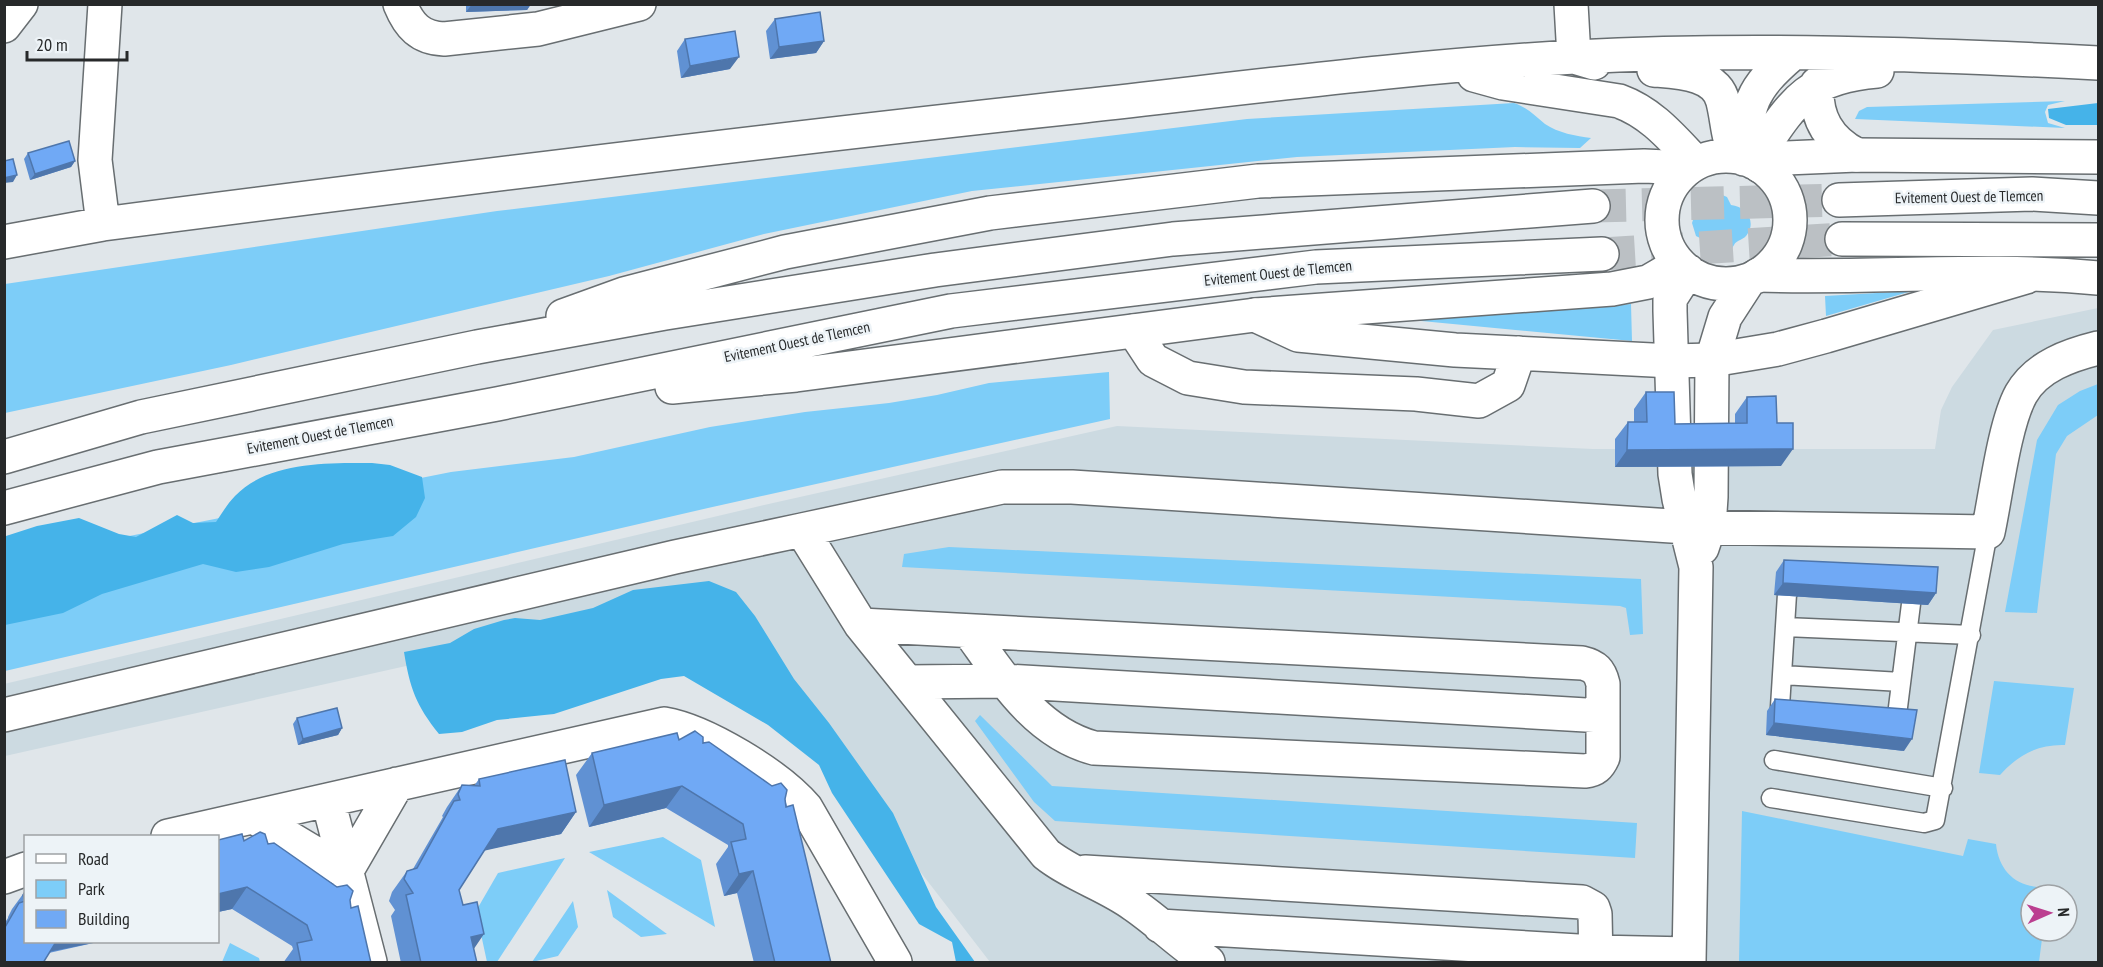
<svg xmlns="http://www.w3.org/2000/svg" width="2103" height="967" font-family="'PT Sans Narrow',sans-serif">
	<rect width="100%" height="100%" fill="#e0e6ea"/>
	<path fill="#ccdae1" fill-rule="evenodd" d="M2098,308v654h-1108l-281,-364 -704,158 -1,-72 769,-181 344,-77 476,23h342l6,-39 11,-23 41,-57zM2031,895h36v36h-36z"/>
	<path fill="#7dcdf8" d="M2065,101l-17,4 -3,7 3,11 17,5 -210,-9 4,-8 8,-4z
		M1514,103c14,5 20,12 31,21 13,9 31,12 46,14l-11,10 -65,-1 -218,10 -325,34 -208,43 -155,42 -378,89 -226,48v-129l492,-73 750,-92z
		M1720,194l7,3 4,8c14,1 25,15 17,28 -3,7 -12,7 -14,12 -2,3 -3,6 -5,9l-10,1 -4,-3 -3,-8 -16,-8 -4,-13 3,-9 14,-9 4,-9z
		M1912,291l-86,25 -1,-20z
		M1631,304l1,37 -221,-21z
		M1109,372l1,47 -402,89 -703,163 -1,-110 447,-89 123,-15 136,-30 95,-15 84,-9 48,-8 52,-12z
		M2098,384v31l-31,21 -11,18 -19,159 -32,-1 32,-172 21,-35 22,-14z
		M949,547l692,32 2,55 -13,1 -4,-27 -6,-2 -718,-39 2,-13z
		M1994,681l80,7 -9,57c-27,-1 -47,10 -65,30l-21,-2z
		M980,715l72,71 585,37 -2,35 -580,-37 -21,-19 -59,-81z
		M1742,811l221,45 5,-17 28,5c3,29 23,45 51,43l-1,8h-15v36h12l-4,31h-300z
		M663,837l38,23 14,67 -126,-75z
		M565,858l-68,104h-10l-11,-51 22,-38z
		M607,890l60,44 -26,3 -28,-20z
		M573,901l5,26 -20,29 -26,6z
		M230,943l29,15 1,4h-38z"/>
	<path fill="#45b3e9" d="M2098,103v22h-32l-17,-7 -1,-9z
		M372,463l18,2 32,12 3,21 -9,19 -23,19 -50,8 -74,23 -33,5 -33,-8 -101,30 -39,19 -58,12 1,-89 31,-10 42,-8 40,16 17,3 41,-22 16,8 23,-1c6,-9 12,-19 19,-26 34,-35 92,-33 137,-33z
		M709,581l27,11 19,24 39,63 35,44 64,90 43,94 39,55h-19l-4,-20 -33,-18 -87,-131 -13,-28 -51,-40 -84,-49 -23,3 -107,35 -57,6 -35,12 -23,2c-23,-29 -29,-45 -35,-82l46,-9 24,-14 30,-9 11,-2 25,2 53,-12 40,-18z"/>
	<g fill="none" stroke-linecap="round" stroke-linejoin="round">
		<path stroke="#bbc0c4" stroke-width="33" stroke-dasharray="33 16" stroke-linecap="butt" d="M1593,206l246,-6
			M1602,254l240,-15"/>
		<g stroke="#686e71" stroke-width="21">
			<path id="service" d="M1799,584l108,8 5,4 -17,135 -5,5 -106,-10 -5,-3 8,-129 6,-9z
				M1785,627l186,8
				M1782,675l119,7
				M1774,760l169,28
				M1771,798l153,25 11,-3 53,-288"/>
		</g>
		<g stroke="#686e71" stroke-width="36">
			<path id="minor" d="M400,4c9,22 20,34 44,35l94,-10 101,-25
				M1571,4l3,53 20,6
				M4,26l17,-22
				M1654,70c24,2 63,3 69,32 5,20 4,36 14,55
				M1474,75l29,8 116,18c33,12 53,37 77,62
				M1817,84c-2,33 11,56 40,71
				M1662 220a64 64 0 1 1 128 0a64 64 0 1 1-128 0Z
				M1744,159c3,-55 6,-69 48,-105
				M1753,162c38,-56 50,-85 124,-91
				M103,224l-8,-64 10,-156
				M4,242l99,-18c326,-42 653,-83 980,-118 163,-18 328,-40 492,-49 174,-9 349,-3 523,6
				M1688,271l-18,28v12l5,163 4,25 17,68 -7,395
				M802,530l59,95 185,229c26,21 61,31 88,51 26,18 48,40 74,57
				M1702,548l7,-21 2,-30 1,-137 13,-43 24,-37
				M861,625l721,38c13,3 18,8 21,21v73c-4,9 -8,13 -18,14l-491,-23c-59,-16 -91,-70 -125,-117
				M907,682l98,-1 598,35
				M4,715l671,-158 127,-27 200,-43h70l615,40 301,5c8,-37 16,-107 33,-138 16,-28 49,-39 77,-46
				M328,800l42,162
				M254,817l92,55 51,-88
				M168,836l496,-112c41,7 114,51 142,84l89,154
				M1085,872l497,30 11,6 2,6 1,48
				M4,877l22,-8
				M1160,926l435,26 94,2"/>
		</g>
		<g stroke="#686e71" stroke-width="36">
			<path id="secondary" d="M1255,315l43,20 157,15 217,11 40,-1 66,-11 48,-13 200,-59
				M1134,331l19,29 35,18 56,9 172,7 63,7 29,-16 11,-32"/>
		</g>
		<g stroke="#686e71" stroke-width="36">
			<path id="trunk" d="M1760,166l26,-8 71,-3 241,2
				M1839,200l193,-6 66,4
				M1842,239l256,1
				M1758,275c114,4 227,-8 340,3
				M563,316l61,-22 161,-42 205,-39 268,-32 386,-15 44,2
				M672,387l124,-12 459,-60 357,-26 36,-7 31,-18
				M4,457l137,-40 336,-70 188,-34 270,-43 238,-31 420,-33
				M4,508l154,-41 339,-63 454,-93 365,-44 286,-13"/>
		</g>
		<use href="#service" stroke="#fff" stroke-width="18"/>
		<use href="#minor" stroke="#fff" stroke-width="33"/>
		<use href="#secondary" stroke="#fff" stroke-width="33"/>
		<use href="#trunk" stroke="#fff" stroke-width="33"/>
	</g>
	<path fill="#6091d3" d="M466,4h65l-4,6 -61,2z
		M775,19l49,22 -8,12 -46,6 -4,-28z
		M685,39l45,30 -49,9 -4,-27z
		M28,153l47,8 -4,6 -41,13 -6,-21z
		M1646,392l29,32 60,-1v-9l12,-17 30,26 4,43 -166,1v-28l13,-17h6v-13z
		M1784,560l152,33 -8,12 -154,-10 2,-23z
		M1775,699l129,52 -138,-16 1,-24z
		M297,718l45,10 -4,7 -40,10 -5,-21z
		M679,740l24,3 82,56 46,164h-77l-17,-70 -13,3 -8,-32 12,-17v-2l-62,-37 -77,19 -13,-52 16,-22z
		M479,779l97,33 -15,22 -77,16 -25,40 18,73h-76l-10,-47 4,-6 -6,-9 3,-9 15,-21 6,-2 30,-52 -1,-1 5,-9 15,-22 12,1z
		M218,840l26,1 24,3 82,56 1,8 20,55h-88l10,-14 -1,-3 -60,-37 -14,3z
		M26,890v52h72l-94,21v-39l4,-6v-1l4,-8z"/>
	<path fill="#4e76ac" d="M472,4h59l-4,6 -61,2z
		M824,41l-8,12 -46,6 9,-12z
		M739,57l-9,12 -49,9 9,-12z
		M75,161l-4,6 -41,13 5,-6z
		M17,175l-4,7 -9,1v-5z
		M1793,449l-12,17 -166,1 12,-17z
		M1783,583l153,10 -8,12 -154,-10z
		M1774,723l138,16 -8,12 -138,-16z
		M342,728l-4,7 -40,10 5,-6z
		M682,786l-16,22 -77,19 15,-22z
		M576,812l-15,22 -78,17 15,-22z
		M753,871l-16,22 -13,3 15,-22z
		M247,887l-15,22 -14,3v-18z
		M484,934l-15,22 2,-19z
		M56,942h42l-50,10z"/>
	<path fill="#70a9f5" stroke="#4e76ac" stroke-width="1.5" d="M820,12l4,29 -45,6 -4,-28z
		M735,31l4,26 -49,9 -5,-27z
		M69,141l6,20 -40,13 -7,-21z
		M13,159l4,16 -13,3v-17z
		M1646,392h28l1,32 72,-1v-26l29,-1 1,27h16v26l-166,1 1,-28h19z
		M1784,560l154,7 -2,26 -153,-10z
		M1775,699l142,11 -5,29 -138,-16z
		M337,708l5,20 -39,11 -6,-21z
		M695,731l8,6v6l6,-1 63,44 9,-3 6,7 -2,9 1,8 7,-2 38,158h-56l-22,-92 -14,3 -8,-32 15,-3 -3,-15 -61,-38 -78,19 -12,-52 85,-20 2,7z
		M565,760l11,52 -78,17 -39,61 4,15 14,-3 7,32 -13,3 6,26h-56l-15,-68 7,-2 -9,-14 3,-8 10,-3 37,-67 6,-1 -2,-6 4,-9 18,1 -1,-7z
		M260,832l5,2 3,10 6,-1 63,44 10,-2 6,6 -3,9 1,8 7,-2 13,57h-70l-4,-20 15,-3 -5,-15 -60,-38 -29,7v-54l24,-6 2,7z
		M26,890v52h30l-13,21h-39v-34l15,-26 6,-2 -2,-6z"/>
	<g text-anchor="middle" stroke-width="5" stroke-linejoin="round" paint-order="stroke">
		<g font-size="15" fill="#27292a" stroke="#edf3f7">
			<text transform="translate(1969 197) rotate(-1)" y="5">Evitement Ouest de Tlemcen</text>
			<text transform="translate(1278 273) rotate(-6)" y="5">Evitement Ouest de Tlemcen</text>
			<text transform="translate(797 342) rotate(-12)" y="5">Evitement Ouest de Tlemcen</text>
			<text transform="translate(320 435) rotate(-11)" y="5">Evitement Ouest de Tlemcen</text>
		</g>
	</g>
	<rect width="2103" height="967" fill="none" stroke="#27292a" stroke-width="12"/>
	<rect x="24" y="835" width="195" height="108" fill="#edf3f7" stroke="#9ea2a5" stroke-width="1.5"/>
	<rect x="36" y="854" width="30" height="9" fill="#ffffff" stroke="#9ea2a5" stroke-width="1.5"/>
	<text x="78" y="865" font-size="18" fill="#27292a">Road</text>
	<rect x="36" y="880" width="30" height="18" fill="#7dcdf8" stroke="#9ea2a5" stroke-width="1.5"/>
	<text x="78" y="895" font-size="18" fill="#27292a">Park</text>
	<rect x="36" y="910" width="30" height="18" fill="#70a9f5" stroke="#9ea2a5" stroke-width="1.5"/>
	<text x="78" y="925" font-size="18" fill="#27292a">Building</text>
	<g transform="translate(2049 913) rotate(87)"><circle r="28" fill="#edf3f7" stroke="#9ea2a5" stroke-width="1.5"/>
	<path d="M0-4.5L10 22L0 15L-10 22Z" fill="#bb3f90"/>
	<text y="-9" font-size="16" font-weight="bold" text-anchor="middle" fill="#27292a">N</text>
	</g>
	<path d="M27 51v9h100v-9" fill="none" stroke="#27292a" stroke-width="3"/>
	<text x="36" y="51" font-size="18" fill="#27292a" stroke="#edf3f7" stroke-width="4.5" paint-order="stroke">20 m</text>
</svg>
